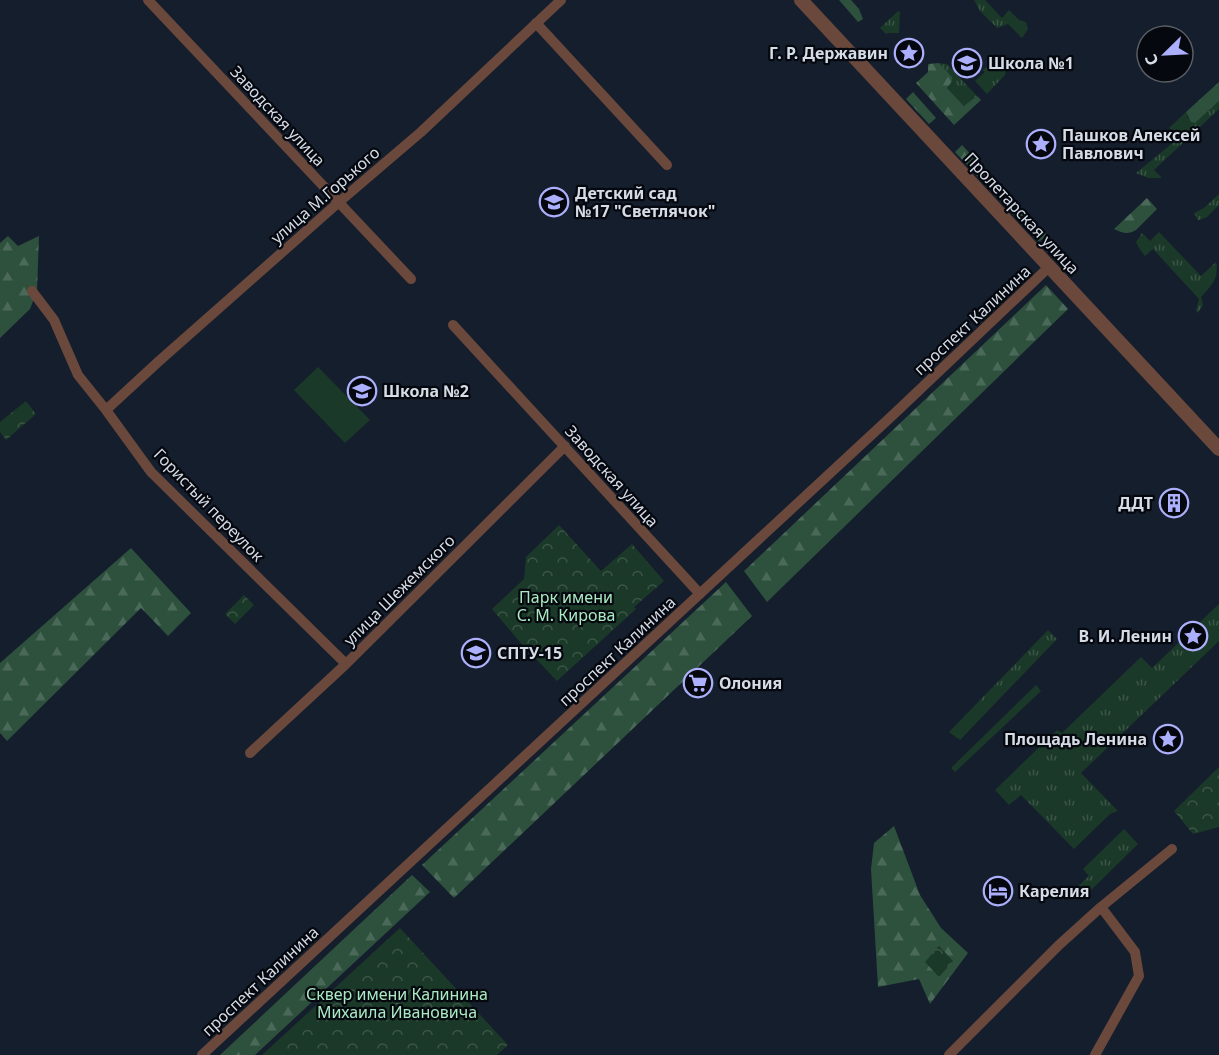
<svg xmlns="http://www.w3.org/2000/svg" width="1219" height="1055" font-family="'Noto Sans',sans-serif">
	<defs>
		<pattern id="grass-tufts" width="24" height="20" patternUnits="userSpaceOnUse" patternTransform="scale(1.5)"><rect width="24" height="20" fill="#1b3928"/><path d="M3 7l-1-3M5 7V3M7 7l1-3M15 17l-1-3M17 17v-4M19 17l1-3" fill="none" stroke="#3b5547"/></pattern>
		<pattern id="forest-firs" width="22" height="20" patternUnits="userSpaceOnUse" patternTransform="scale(1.5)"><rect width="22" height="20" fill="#2d513d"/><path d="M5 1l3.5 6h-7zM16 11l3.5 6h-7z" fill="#4b6959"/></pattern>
		<pattern id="park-crowns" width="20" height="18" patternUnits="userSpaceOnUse" patternTransform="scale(1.5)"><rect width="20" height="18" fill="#1b3928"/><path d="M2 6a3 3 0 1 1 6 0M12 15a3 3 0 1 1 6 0" fill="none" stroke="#3b5547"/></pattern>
	</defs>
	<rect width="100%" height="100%" fill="#151e2c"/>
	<path fill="url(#grass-tufts)" d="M974,0h11l17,18 7,-8 10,10 7,2 2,7 -6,9 -14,-14 -11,4 -17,-17z
		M898,11l2,1 -1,21h-11l-2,1 -6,-6z
		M997,58l9,10 -1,7 -18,19 -12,-13 10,-9 -2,-2z
		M939,63l8,1 30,32 -12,11 -18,-19 4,-5 1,-6z
		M1219,101v8l-65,61 8,8h-14l-12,-5 44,-36 -11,-9 17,-16 2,6 7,5z
		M1219,194v11l-12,12 -7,3h-2l-4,-7 10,-5z
		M1159,232l42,44 15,-14c3,17 -4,23 -15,35l2,8 -5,8 -2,-2 3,-12 -46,-50 -8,7 -6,-8 -3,-6 6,-9 8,8z
		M1053,240l21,24 -8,8 -22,-25z
		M1219,604v37l-138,132 37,38 -8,3 -36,35 -53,-54 -12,10 -14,-15 62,-60 5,3 79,-76 11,11z
		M1048,630l9,9 -97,101 -11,-8z
		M1036,685l5,6 -86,81 -4,-4z
		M1124,829l14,15 -55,54 -8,-9 14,-13 -6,-7z"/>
	<path fill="url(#forest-firs)" d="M839,0h12l8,9 4,10 -5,3z
		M939,63l13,14c1,5 -2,7 -5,11l17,18 13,-10 4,4 -27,25 -38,-42 12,-11v-8z
		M1219,82v19l-24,22 -4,-1 -5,-10z
		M913,92l23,26 -7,6 -23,-25z
		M962,145l29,31 -7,7 -29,-31z
		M1010,196l37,39 -8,7 -36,-40z
		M1147,198l10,11 -21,21c-8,5 -14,3 -22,-1z
		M8,236l10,10 21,-10 -2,55 -7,18 -30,29v-95z
		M1046,285l22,24 -301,293 -23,-31z
		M131,548l60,65 -23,23 -27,-28 -134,133 -7,-8v-70z
		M726,582l26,34 -298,282 -32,-33z
		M894,826l26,69 21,33 27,25 -38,51 -11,-25 -41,8 -7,-118 3,-26z
		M412,875l18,17 -175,163h-35z"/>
	<path fill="url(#park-crowns)" d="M26,401l10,13 -30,26 -6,-8v-10z
		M559,525l42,46 31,-27 32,37 -30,26 2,2 -79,72 -38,-40 -27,-32 32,-30 2,-22z
		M244,595l10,10 -19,19 -10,-10z
		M1219,767v60l-26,7 -19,-23z
		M400,928l108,117 -11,10h-235z
		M939,946l14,15 -14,16 -14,-15z"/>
	<path fill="#1b3928" d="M318,367l52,53 -25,23 -51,-53z"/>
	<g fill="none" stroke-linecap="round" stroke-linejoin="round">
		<path stroke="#6a483c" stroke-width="10" d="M148,0l263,279
			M536,23l131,142
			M32,291l22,29 24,55 28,35 45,62 195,192
			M453,325l247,269
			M106,410l52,-48 181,-160 82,-70 140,-132
			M250,753l96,-89 219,-218
			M202,1055l692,-641 155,-147
			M949,1055l110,-110 42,-38 71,-58
			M1095,1055l44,-79 -4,-24 -34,-45"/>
		<path stroke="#6a483c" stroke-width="14" d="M801,0l418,449"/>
	</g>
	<defs>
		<g id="sight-ring" transform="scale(1.5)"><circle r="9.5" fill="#05080e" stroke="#acaffb" stroke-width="1.5"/><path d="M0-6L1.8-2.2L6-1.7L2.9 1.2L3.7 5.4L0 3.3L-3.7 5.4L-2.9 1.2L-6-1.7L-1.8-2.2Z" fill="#acaffb"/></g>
		<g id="school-ring" transform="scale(1.5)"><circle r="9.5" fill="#05080e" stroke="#acaffb" stroke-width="1.5"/><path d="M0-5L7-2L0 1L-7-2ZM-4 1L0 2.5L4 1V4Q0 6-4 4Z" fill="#acaffb"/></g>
		<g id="building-ring" transform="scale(1.5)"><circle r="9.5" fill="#05080e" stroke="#acaffb" stroke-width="1.5"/><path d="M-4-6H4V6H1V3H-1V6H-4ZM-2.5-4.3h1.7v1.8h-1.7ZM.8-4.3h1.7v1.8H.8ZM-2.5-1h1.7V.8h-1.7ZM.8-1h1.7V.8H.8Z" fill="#acaffb"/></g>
		<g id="university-ring" transform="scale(1.5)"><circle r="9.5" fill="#05080e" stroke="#acaffb" stroke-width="1.5"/><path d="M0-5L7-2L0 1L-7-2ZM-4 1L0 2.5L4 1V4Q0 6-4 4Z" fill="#acaffb"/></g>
		<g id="supermarket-ring" transform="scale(1.5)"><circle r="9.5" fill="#05080e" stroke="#acaffb" stroke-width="1.5"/><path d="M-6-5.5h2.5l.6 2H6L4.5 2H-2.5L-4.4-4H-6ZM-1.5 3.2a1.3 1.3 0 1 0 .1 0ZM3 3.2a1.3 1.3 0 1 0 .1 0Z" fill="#acaffb"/></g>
		<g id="hotel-ring" transform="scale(1.5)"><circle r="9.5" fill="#05080e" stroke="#acaffb" stroke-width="1.5"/><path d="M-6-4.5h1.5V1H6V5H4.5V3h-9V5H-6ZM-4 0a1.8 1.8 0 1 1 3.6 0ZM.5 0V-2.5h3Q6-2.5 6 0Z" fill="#acaffb"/></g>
	</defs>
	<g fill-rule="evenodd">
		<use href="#sight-ring" x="909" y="53"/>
		<use href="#school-ring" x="967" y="63"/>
		<use href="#sight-ring" x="1041" y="144"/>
		<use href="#school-ring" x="554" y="202"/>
		<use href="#school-ring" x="362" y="391"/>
		<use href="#building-ring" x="1174" y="503"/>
		<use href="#sight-ring" x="1193" y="636"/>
		<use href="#university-ring" x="476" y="653"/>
		<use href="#supermarket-ring" x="698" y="683"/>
		<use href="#sight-ring" x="1168" y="739"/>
		<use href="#hotel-ring" x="998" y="891"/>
	</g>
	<g text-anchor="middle" stroke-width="4.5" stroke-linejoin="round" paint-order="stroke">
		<g font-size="16" font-weight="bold" fill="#d6dce6" stroke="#05080e" text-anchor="start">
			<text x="888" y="59" text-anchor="end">Г. Р. Державин</text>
			<text x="988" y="69">Школа №1</text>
			<text x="1062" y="141">Пашков Алексей<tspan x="1062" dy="18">Павлович</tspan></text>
			<text x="575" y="199">Детский сад<tspan x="575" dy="18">№17 "Светлячок"</tspan></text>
			<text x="383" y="397">Школа №2</text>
			<text x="1153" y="509" text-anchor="end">ДДТ</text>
			<text x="1172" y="642" text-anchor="end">В. И. Ленин</text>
			<text x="497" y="659">СПТУ-15</text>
			<text x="719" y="689">Олония</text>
			<text x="1147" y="745" text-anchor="end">Площадь Ленина</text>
			<text x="1019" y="897">Карелия</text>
		</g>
		<g font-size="16" fill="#d6dce6" stroke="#05080e">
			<text transform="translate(278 116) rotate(47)" y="6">Заводская улица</text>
			<text transform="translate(325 195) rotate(-41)" y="6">улица М.Горького</text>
			<text transform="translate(1022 213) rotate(47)" y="6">Пролетарская улица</text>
			<text transform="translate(972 320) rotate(-43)" y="6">проспект Калинина</text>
			<text transform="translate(612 476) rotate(48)" y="6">Заводская улица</text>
			<text transform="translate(209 505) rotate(46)" y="6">Гористый переулок</text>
			<text transform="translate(399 590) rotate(-45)" y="6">улица Шежемского</text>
			<text transform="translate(617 651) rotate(-43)" y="6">проспект Калинина</text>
			<text transform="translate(260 981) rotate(-43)" y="6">проспект Калинина</text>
		</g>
		<g font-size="16" fill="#a9eac3" stroke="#05080e">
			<text x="566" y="603">Парк имени<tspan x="566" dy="18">С. М. Кирова</tspan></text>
			<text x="397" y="1000">Сквер имени Калинина<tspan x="397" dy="18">Михаила Ивановича</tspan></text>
		</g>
	</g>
	<g transform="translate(1165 54) rotate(246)"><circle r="28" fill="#05080e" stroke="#595d64" stroke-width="1.5"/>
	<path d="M0-4.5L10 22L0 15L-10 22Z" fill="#acaffb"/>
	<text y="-9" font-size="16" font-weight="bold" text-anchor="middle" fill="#d6dce6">С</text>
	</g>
</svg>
